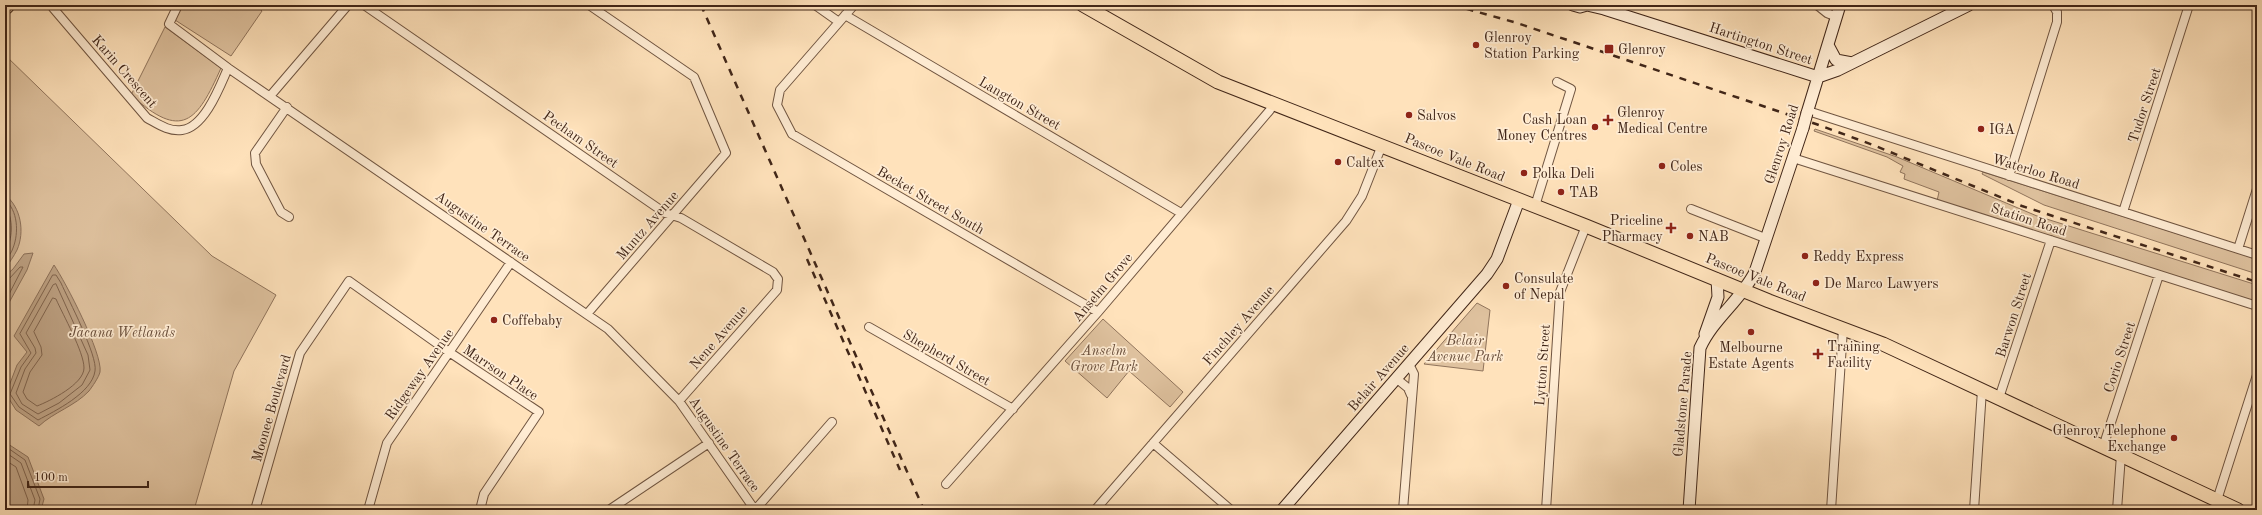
<svg xmlns="http://www.w3.org/2000/svg" width="2262" height="515" font-family="'Old Standard TT',serif">
	<rect width="100%" height="100%" fill="#ffe2bb"/>
	<filter id="stains"><feTurbulence type="fractalNoise" baseFrequency=".005" numOctaves="4"/><feColorMatrix values="0 0 0 0 .2 0 0 0 0 .09 0 0 0 0 .02 0 0 0 .5 -.17"/></filter>
	<radialGradient id="worn" r=".72"><stop offset=".6" stop-color="#630" stop-opacity="0"/><stop offset="1" stop-color="#630" stop-opacity=".3"/></radialGradient>
	<path fill="#dfc29f" stroke="#90745c" d="M183,5h72l7,6 -31,45 -56,-36z
		M165,27l56,41c-24,54 -39,73 -90,27z
		M5,55l207,201 64,39 -42,76 -40,139h-189z
		M1815,129l82,28 140,59 220,69v18l-320,-102 2,-9 -35,-13 1,-5 -5,-2 3,-6 -16,-9 -73,-26z
		M1983,172l274,87v15l-213,-69 -62,-31z
		M1477,303l13,7 -7,61 -59,-7z
		M1103,319l80,73 -13,15 -41,-36 -22,27 -42,-37z"/>
	<path fill="#bea284" stroke="#8c7059" d="M5,195c16,12 20,37 12,55 -3,6 -8,13 -12,19z
		M33,253l-6,17 -22,40v-34l8,-7 11,-15z
		M54,265c11,16 49,89 46,107 -1,5 -8,15 -11,19 -14,15 -35,21 -50,35l-23,-16 -10,-16 11,-29 10,-13 -13,-16z
		M5,442l23,15 16,42 -3,11h-36z"/>
	<g fill="none" stroke-linecap="round" stroke-linejoin="round">
		<path stroke="#80644e" stroke-width="1" d="M5,200c13,10 14,33 8,48 -1,4 -5,9 -8,13
			M5,206c9,12 8,34 0,46
			M53,275h3l5,8c7,16 37,73 34,88 -3,22 -40,40 -57,49l-19,-13 -9,-13 11,-27 10,-14 -11,-19z
			M5,280l4,-1 11,-12h3l-18,35
			M56,284l32,71 2,15 -8,15 -23,18 -21,11 -16,-10 -6,-11 9,-24 11,-16 -1,-5 -9,-15 27,-48z
			M53,298l3,1c7,16 28,53 28,69 0,16 -34,33 -47,38l-10,-7 -4,-7 7,-20 12,-17 -1,-8 -7,-15z
			M5,446l20,14 15,39 -2,11
			M5,452l16,11 14,37 -2,10
			M5,460l11,7 12,33 -1,10"/>
		<g stroke="#705541" stroke-width="10">
			<path id="street" d="M178,5l-9,19 59,44 380,261 71,72 76,109
				M364,5l301,208 16,5 92,54 5,7 -1,11 -98,111
				M815,5l24,17
				M854,5l-74,85 -3,15 15,29 306,178
				M1817,5l10,8 10,4
				M53,8l94,110c11,6 22,14 35,12 23,-3 38,-44 46,-62
				M845,15l336,198
				M271,95l77,-90
				M287,107l-32,46 1,11 25,48 8,5
				M1808,111l449,144
				M1793,158l464,148
				M2009,176l48,-154v-10l-4,-7
				M1535,206l36,-117 -14,-7
				M1691,209l74,29
				M2123,212l66,-207
				M2238,249l19,-60
				M587,314l139,-161 -32,-76 -105,-72
				M869,327l144,82
				M1397,379l11,9 3,7
				M1999,398l52,-158
				M1153,443l78,67
				M2103,447l56,-172
				M946,484l152,-172 172,-202 3,-7
				M2217,500l40,-125
				M255,510l45,-157 49,-72 100,71 90,60 -55,82 -4,16
				M368,510l19,-67 124,-181
				M609,510l100,-67
				M755,510l77,-88
				M1095,510l251,-289 16,-25 20,-51
				M1403,510l11,-136 -5,-10
				M1546,510l14,-218 26,-66
				M1831,510l12,-181
				M1974,510l8,-120
				M2117,510l4,-55"/>
		</g>
		<g stroke="#412618" stroke-width="13">
			<path id="secondary" d="M1573,5l7,2 7,-2
				M1587,5l17,4 214,68 20,-7 131,-65
				M1828,45l8,15 16,3
				M1807,113l33,-108
				M1705,334l13,-37 -1,-18
				M1282,510l205,-236 10,-15 22,-59
				M1689,510l11,-162c13,-29 41,-48 55,-76l48,-144"/>
		</g>
		<g stroke="#412618" stroke-width="15">
			<path id="primary" d="M1083,5l135,77 368,144 183,75 114,43 355,166"/>
		</g>
		<g stroke="#412618" stroke-width="17">
			<path id="highway" d="M5,7l2,-2"/>
		</g>
		<use href="#street" stroke="#ffecd3" stroke-width="8"/>
		<use href="#secondary" stroke="#ffecd3" stroke-width="11"/>
		<use href="#primary" stroke="#ffe2bb" stroke-width="13"/>
		<use href="#highway" stroke="#ffe2bb" stroke-width="15"/>
		<path stroke="#412618" stroke-width="2.5" stroke-dasharray="7 7" stroke-linecap="butt" d="M701,5l223,505
			M1453,5l64,18 299,101 57,21 149,61 235,76
			M807,259l93,211"/>
		<g stroke="#412618" stroke-width="13" stroke-linecap="butt">
			<path id="secondary-bridge" d="M1803,128l4,-15"/>
		</g>
		<use href="#secondary-bridge" stroke="#ffecd3" stroke-width="11"/>
	</g>
	<g fill="#8f2418" stroke="#ffecd3" stroke-width="1.5">
		<circle cx="1476" cy="45" r="4"/>
		<rect x="1604" y="44" width="10" height="10" rx="2"/>
		<circle cx="1409" cy="115" r="4"/>
		<path d="M1606 114h4v4h4v4h-4v4h-4v-4h-4v-4h4z"/>
		<circle cx="1595" cy="127" r="4"/>
		<circle cx="1981" cy="129" r="4"/>
		<circle cx="1338" cy="162" r="4"/>
		<circle cx="1662" cy="166" r="4"/>
		<circle cx="1524" cy="173" r="4"/>
		<circle cx="1561" cy="192" r="4"/>
		<path d="M1669 222h4v4h4v4h-4v4h-4v-4h-4v-4h4z"/>
		<circle cx="1690" cy="236" r="4"/>
		<circle cx="1805" cy="256" r="4"/>
		<circle cx="1816" cy="283" r="4"/>
		<circle cx="1506" cy="286" r="4"/>
		<circle cx="494" cy="320" r="4"/>
		<circle cx="1751" cy="332" r="4"/>
		<path d="M1816 348h4v4h4v4h-4v4h-4v-4h-4v-4h4z"/>
		<circle cx="2174" cy="438" r="4"/>
	</g>
	<g text-anchor="middle" stroke-width="3.5" stroke-linejoin="round" paint-order="stroke">
		<g font-size="14" fill="#412618" stroke="#ffecd3" text-anchor="start">
			<text x="1484" y="42">Glenroy<tspan x="1484" dy="16">Station Parking</tspan></text>
			<text x="1618" y="54">Glenroy</text>
			<text x="1617" y="117">Glenroy<tspan x="1617" dy="16">Medical Centre</tspan></text>
			<text x="1417" y="120">Salvos</text>
			<text x="1587" y="124" text-anchor="end">Cash Loan<tspan x="1587" dy="16">Money Centres</tspan></text>
			<text x="1989" y="134">IGA</text>
			<text x="1346" y="167">Caltex</text>
			<text x="1670" y="171">Coles</text>
			<text x="1532" y="178">Polka Deli</text>
			<text x="1569" y="197">TAB</text>
			<text x="1663" y="225" text-anchor="end">Priceline<tspan x="1663" dy="16">Pharmacy</tspan></text>
			<text x="1698" y="241">NAB</text>
			<text x="1813" y="261">Reddy Express</text>
			<text x="1514" y="283">Consulate<tspan x="1514" dy="16">of Nepal</tspan></text>
			<text x="1824" y="288">De Marco Lawyers</text>
			<text x="502" y="325">Coffebaby</text>
			<text x="1827" y="351">Training<tspan x="1827" dy="16">Facility</tspan></text>
			<text x="1751" y="352" text-anchor="middle">Melbourne<tspan x="1751" dy="16">Estate Agents</tspan></text>
			<text x="2166" y="435" text-anchor="end">Glenroy Telephone<tspan x="2166" dy="16">Exchange</tspan></text>
		</g>
		<g font-size="14" fill="#412618" stroke="#ffecd3">
			<text transform="translate(1761 43) rotate(18)" y="5">Hartington Street</text>
			<text transform="translate(125 71) rotate(49)" y="5">Karin Crescent</text>
			<text transform="translate(1020 103) rotate(30)" y="5">Langton Street</text>
			<text transform="translate(2144 105) rotate(-72)" y="5">Tudor Street</text>
			<text transform="translate(581 139) rotate(35)" y="5">Pecham Street</text>
			<text transform="translate(1781 144) rotate(-72)" y="5">Glenroy Road</text>
			<text transform="translate(1455 157) rotate(22)" y="5">Pascoe Vale Road</text>
			<text transform="translate(2036 171) rotate(17)" y="5">Waterloo Road</text>
			<text transform="translate(931 200) rotate(30)" y="5">Becket Street South</text>
			<text transform="translate(2029 219) rotate(18)" y="5">Station Road</text>
			<text transform="translate(647 225) rotate(-49)" y="5">Muntz Avenue</text>
			<text transform="translate(483 226) rotate(35)" y="5">Augustine Terrace</text>
			<text transform="translate(1756 277) rotate(22)" y="5">Pascoe Vale Road</text>
			<text transform="translate(1102 287) rotate(-50)" y="5">Anselm Grove</text>
			<text transform="translate(2013 315) rotate(-72)" y="5">Barwon Street</text>
			<text transform="translate(1238 325) rotate(-49)" y="5">Finchley Avenue</text>
			<text transform="translate(718 337) rotate(-49)" y="5">Nene Avenue</text>
			<text transform="translate(947 357) rotate(30)" y="5">Shepherd Street</text>
			<text transform="translate(2119 357) rotate(-72)" y="5">Corio Street</text>
			<text transform="translate(1542 365) rotate(-86)" y="5">Lytton Street</text>
			<text transform="translate(501 372) rotate(34)" y="5">Marrson Place</text>
			<text transform="translate(419 374) rotate(-55)" y="5">Ridgeway Avenue</text>
			<text transform="translate(1378 377) rotate(-49)" y="5">Belair Avenue</text>
			<text transform="translate(1682 404) rotate(-85)" y="5">Gladstone Parade</text>
			<text transform="translate(271 408) rotate(-74)" y="5">Moonee Boulevard</text>
			<text transform="translate(725 444) rotate(55)" y="5">Augustine Terrace</text>
		</g>
		<g font-size="14" font-style="italic" fill="#684d3a" stroke="#ffecd3">
			<text x="122" y="337">Jacana Wetlands</text>
			<text x="1465" y="345">Belair<tspan x="1465" dy="16">Avenue Park</tspan></text>
			<text x="1104" y="355">Anselm<tspan x="1104" dy="16">Grove Park</tspan></text>
		</g>
	</g>
	<rect width="2262" height="515" fill="none" stroke="#ffe2bb" stroke-width="20"/>
	<rect x="6" y="6" width="2250" height="503" fill="none" stroke="#412618" stroke-width="2"/>
	<rect x="10" y="10" width="2242" height="495" fill="none" stroke="#412618"/>
	<path d="M28 481v6h120v-6" fill="none" stroke="#412618" stroke-width="2"/>
	<text x="34" y="481" font-size="12" fill="#412618" stroke="#ffecd3" stroke-width="3" paint-order="stroke">100 m</text>
	<rect width="100%" height="100%" filter="url(#stains)"/>
	<rect width="100%" height="100%" fill="url(#worn)"/>
</svg>
